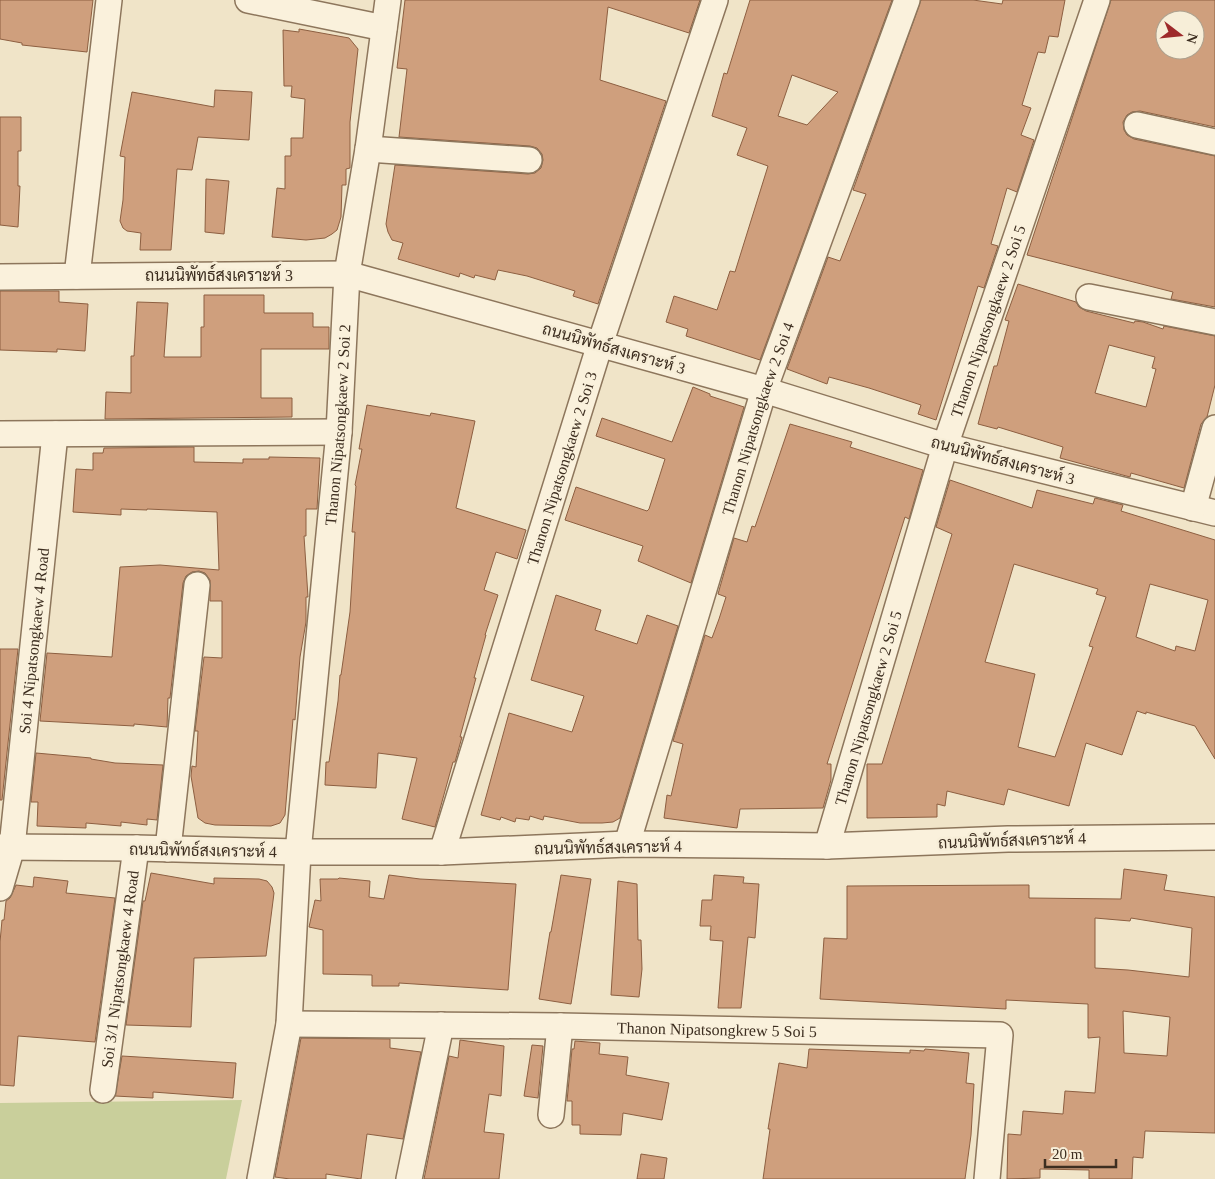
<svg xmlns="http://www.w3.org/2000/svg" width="1215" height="1179" font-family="'Times New Roman',Sarabun,serif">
	<rect width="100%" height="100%" fill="#f0e4c8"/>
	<path fill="#c9cf9b" d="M242,1100l-16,79h-226v-76z"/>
	<path fill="#cf9f7d" stroke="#8d5f41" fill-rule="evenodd" d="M0,0h93l-6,52 -65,-7v-2l-22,-4z
		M405,0h295l-11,33 -81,-26 -8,73 66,21 -68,203 -25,-8 2,-5 -48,-15 -29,-6 -3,10 -20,-5 -1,3 -14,-5 -1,4 -61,-18 5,-16 -11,-3 -4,-8 -2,-8 9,-59 133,9 7,-1 6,-5 2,-8 -1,-6 -5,-6 -7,-2 -131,-9 8,-68 -10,-1z
		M750,0h142l-132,360 -74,-24 2,-7 -22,-7 8,-26 43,14 13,-39 5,1 33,-106 -31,-11 10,-27 -35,-12 12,-43 3,1zM792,75l46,17 -31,33 -29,-9z
		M921,0h52l29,4 1,-4h62l-7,37 -9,-1 -4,17 -7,-1 -16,53 9,3 -10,27 13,5 -17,52 -10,-4 -16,56 7,2 -14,42 -6,-2 -42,134 -18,-6 3,-9 -52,-17 -40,-11 -2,7 -40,-15 41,-112 12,4 26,-67 -13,-4z
		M1111,0h104v127l-75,-16 -8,1 -5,3 -4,7 1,8 3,5 7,4 81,17v151l-44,-8 2,-7 -146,-37zM1165,20h30v30h-30z
		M299,29l50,9 9,11 -8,73v46l-4,1v16h-4l-1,32 -4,13 -5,4 -7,4 -19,2 -34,-3 5,-49 8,1v-33h6v-18h12l2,-39 -14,-2 1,-11h-8l-1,-56 16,2z
		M215,90l37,2 -3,48 -51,-3 -6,33 -15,-1 -6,81h-31l1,-17 -14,-2 -4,-3 -3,-7 3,-21 2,-43 -5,-1 12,-64 82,15z
		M0,117h21v34h-3v35h2l-2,41 -18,-2z
		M206,179l23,2 -5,53 -19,-2z
		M1018,284l58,18 3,5 7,4 48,12 1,-2 8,1 20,7 1,-3 51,10v49l-8,32 -6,7 -17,64 -53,-15 -1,4 -70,-19 3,-11 -65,-20 -1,2 -19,-5 16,-58h3l12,-45 -4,-1zM1109,345l46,12 -3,11 4,1 -10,38 -51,-14z
		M0,291h59v11l29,2 -3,47 -28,-2v3l-57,-2z
		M204,295h60v18h49v14h16v22h-68v49h31v19l-187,2 1,-27 25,1v-37h3l3,-54 31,1 -4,54h37v-30h3z
		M693,387l17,7v2l34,11 -53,176 -53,-22 5,-15 -78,-26 11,-33 71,24 2,-2 16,-50 -69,-23 6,-18 70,24z
		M367,405l63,11 1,-3 44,8 -19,87 70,22 -9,29 -21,-7 -12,38 14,5 -13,40h1l-12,43h2l-16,59h2l-7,25h-2l-18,65 -33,-8 15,-61 -39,-5 -2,35 -51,-3 1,-23h3l9,-61 2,-26h1l9,-63 5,-80h-3l4,-46 -1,-1 7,-36h-3z
		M790,424l62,18 -2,5 73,23 -14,49 -4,-2 -78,247h4v16l-8,28 -83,1 -3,19 -73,-10 3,-23 4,1 12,-52 -10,-3 32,-106 7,3 7,-19 7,-22 -8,-3 16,-56 13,4 5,-16 3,1z
		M194,447v15l49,1v-4h26v-2l51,1 -3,51h-11v27h-2l4,61h-2v25l-6,35 -5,63 -2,-1 -8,96 -5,8 -9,3 -56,-1 -10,-2 -7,-5 -7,-42 1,-10 4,1 2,-36h-3l9,-74 18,1v-57h-12v-21l-5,-7 -6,-2 -7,1 -6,4 -3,7 -13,115h-2l-1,29 -33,-3v2l-94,-5 7,-68 65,4 8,-90 40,-2 59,5 -2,-58 -70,-3v1l-26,-1v6l-48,-3 3,-43 17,1v-17h10l1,-5z
		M950,480l82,28 5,-18 56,14 2,-6 28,7 -2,6 94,29v219l-20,-33 -49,-14v2l-9,-3 -15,44 -36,-12 -17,63 -61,-17 -4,16 -57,-14 -2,15 -8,-2v13l-70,1v-54h15l70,-230 -16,-7zM1014,564l84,25 -2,5 10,3 -17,49 4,1 -38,110 -37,-10 17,-73 -50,-12zM1150,584l58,16 -13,51 -19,-5 -1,5 -39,-14z
		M556,595l45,15 -6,20 42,14 10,-29 31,11 -58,192 -7,4 -11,1h-22l-36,-7 -1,4 -13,-4 -1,4 -13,-2 -1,4 -14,-5 -1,3 -19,-5 28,-102 63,19 12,-36 -53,-16z
		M0,649h18l-16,151h-2z
		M36,753l55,5v1l24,4 48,2 -6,55 -10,-1v6l-26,-3v4l-35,-3v5l-49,-2 1,-24h-7z
		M1124,869l43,6 -3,15 51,7v236l-70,-2 -2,27 -10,-1 -1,22h-43v-9l-49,-1v9l-33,1 1,-45 13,1 2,-24 40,3 2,-23 30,2 5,-56 -12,1v-34l-82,-4v9l-186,-10 4,-61 23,1v-53l182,-1v13l92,1zM1095,918l35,3 1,-3 61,10 -3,49 -61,-7 -33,-2zM1123,1011l47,6 -3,39 -43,-3z
		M151,873l63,11v-6l45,1 8,2 5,6 2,6 -8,63 -72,2 -3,69 -65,-2 17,-124h2z
		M389,875l31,4 96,5 -8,106 -109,-7v3h-27v-11l-49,-1v-44l-14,-3 6,-27 6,1 -1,-22h18l1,-1 31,3 -1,16 15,2z
		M561,875l30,4 -20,125 -32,-5 11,-67h1z
		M714,875l30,2 -1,6 16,1 -4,54 -7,-1 -7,71h-23l5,-67 -13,-1 1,-14h-11l2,-26h10z
		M34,877l34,4 -2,12 49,5 -20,144 -77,-6 -4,50 -14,-1v-143l2,-22h2l2,-19 4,-3 6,-13 17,2z
		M618,881l19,3 1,56h3l1,29 -3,28 -28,-2z
		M301,1038l89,1v9l31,4 -18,87 -36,-5 -6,45 -35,-5v5h-36l-15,-2z
		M460,1040l44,6 -3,50 -12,-2 -5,38 20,2 -5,45h-75l25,-123 9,2z
		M575,1041l25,2 -1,11 29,3 -2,18 43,8 -7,37 -39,-7 -2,22 -41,-1v-9h-8v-24h-5l5,-52h2z
		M532,1045l11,1 -5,52 -14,-2z
		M809,1049l101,4v-3l14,1 1,-2 44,4 -3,30 8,1 -3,51 -6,44h-202l7,-50h-2l11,-66 28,5z
		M122,1056l114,7 -3,35 -80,-6v6l-38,-2z
		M641,1154l26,4 -3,21h-27z"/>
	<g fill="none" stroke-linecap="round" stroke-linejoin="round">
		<g stroke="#8d765c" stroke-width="28">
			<g id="minor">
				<path d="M248,0l136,28"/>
				<path d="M1137,125l78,17"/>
				<path d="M368,149l161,11"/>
				<path d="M77,276l32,-276"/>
				<path d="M0,277l347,-3 417,116 181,56 270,67"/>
				<path d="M1089,297l126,25"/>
				<path d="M0,434l339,-2"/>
				<path d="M1193,508l22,-80"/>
				<path id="s1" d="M627,844l137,-454 143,-390"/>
				<path id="s2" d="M827,846l118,-400 152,-446"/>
				<path d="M0,847l136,1 162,4h144l185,-8 200,2 181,-7 207,-2"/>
				<path d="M168,849l29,-264"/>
				<path id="s3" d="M442,852l158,-508 115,-344"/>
				<path id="s4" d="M0,888l12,-41 43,-413"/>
				<path id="s5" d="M289,1024l271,2 440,9 -13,144"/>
				<path id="s6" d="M103,1090l33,-242"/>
				<path d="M551,1115l9,-89"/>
				<path id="s7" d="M260,1179l29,-155 9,-172 41,-420 8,-158 21,-125 20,-149"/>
				<path d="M409,1179l32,-154"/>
			</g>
		</g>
		<use href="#minor" stroke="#faf1dc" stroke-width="25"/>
	</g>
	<g text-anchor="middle" stroke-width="5" stroke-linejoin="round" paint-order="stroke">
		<g font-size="16" fill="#3d2e20" stroke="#f7eed8">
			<text x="219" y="281">ถนนนิพัทธ์สงเคราะห์ 3</text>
			<text dy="6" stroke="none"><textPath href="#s2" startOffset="549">Thanon Nipatsongkaew 2 Soi 5</textPath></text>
			<text transform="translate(614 348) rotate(16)" y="6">ถนนนิพัทธ์สงเคราะห์ 3</text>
			<text dy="6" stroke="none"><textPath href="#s1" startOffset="445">Thanon Nipatsongkaew 2 Soi 4</textPath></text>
			<text dy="6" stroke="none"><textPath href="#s7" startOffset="759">Thanon Nipatsongkaew 2 Soi 2</textPath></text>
			<text transform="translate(1003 460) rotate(15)" y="6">ถนนนิพัทธ์สงเคราะห์ 3</text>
			<text dy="6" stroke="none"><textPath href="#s3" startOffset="402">Thanon Nipatsongkaew 2 Soi 3</textPath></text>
			<text dy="6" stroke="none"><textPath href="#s4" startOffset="250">Soi 4 Nipatsongkaew 4 Road</textPath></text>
			<text dy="6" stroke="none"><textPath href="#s2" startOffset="144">Thanon Nipatsongkaew 2 Soi 5</textPath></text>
			<text transform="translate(1012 840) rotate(-2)" y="6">ถนนนิพัทธ์สงเคราะห์ 4</text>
			<text transform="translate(608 847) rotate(-1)" y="6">ถนนนิพัทธ์สงเคราะห์ 4</text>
			<text transform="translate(203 850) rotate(1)" y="6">ถนนนิพัทธ์สงเคราะห์ 4</text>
			<text dy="6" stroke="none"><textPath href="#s6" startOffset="122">Soi 3/1 Nipatsongkaew 4 Road</textPath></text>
			<text dy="6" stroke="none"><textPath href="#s5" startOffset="428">Thanon Nipatsongkrew 5 Soi 5</textPath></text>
		</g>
	</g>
	<g transform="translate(1180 35) rotate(106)"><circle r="24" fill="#f7eed8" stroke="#ada18e"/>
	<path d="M0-4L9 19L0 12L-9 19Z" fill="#9e2a2b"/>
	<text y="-8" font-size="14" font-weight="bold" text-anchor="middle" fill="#3d2e20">N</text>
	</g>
	<path d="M1045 1159v8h71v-8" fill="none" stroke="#3d2e20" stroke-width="2.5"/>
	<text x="1052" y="1159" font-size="15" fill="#3d2e20" stroke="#f7eed8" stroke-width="4" paint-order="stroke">20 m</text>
</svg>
